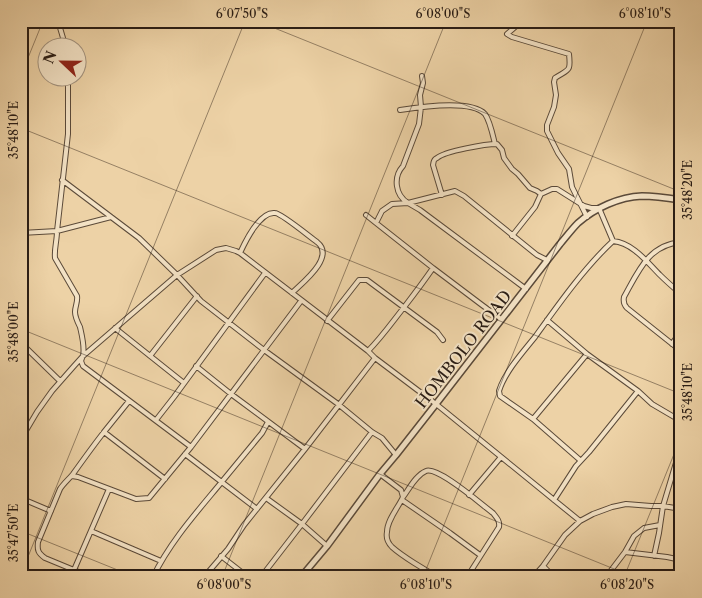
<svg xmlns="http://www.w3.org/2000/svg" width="702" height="598" font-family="'Libre Caslon Text',serif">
	<rect width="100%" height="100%" fill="#edd2a6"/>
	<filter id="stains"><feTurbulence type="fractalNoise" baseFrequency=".004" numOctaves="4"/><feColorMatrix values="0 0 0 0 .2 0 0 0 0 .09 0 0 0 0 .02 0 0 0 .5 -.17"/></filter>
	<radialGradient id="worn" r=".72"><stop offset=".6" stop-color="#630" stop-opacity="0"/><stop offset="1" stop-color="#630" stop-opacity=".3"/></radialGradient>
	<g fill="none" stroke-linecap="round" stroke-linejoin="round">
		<g stroke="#5b4a39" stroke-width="6">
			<path id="minor" d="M58,21l8,27
				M522,21l-15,13 5,3 57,17c2,18 0,15 -14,24l-1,4 2,13 -2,12 -7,18v6l11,22 11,16 3,18 15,30
				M422,76l1,7 -3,12 1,12 -2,17 -16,42c-10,11 -8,29 5,37l47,-12 9,5 73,59 10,5
				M68,78v56l-11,97c0,10 -3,18 -2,27l22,38c1,6 -2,10 -2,16 0,5 3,11 5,15 2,9 5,20 3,29
				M400,110c19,-3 71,-11 85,4 5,7 8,22 10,30
				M62,180l77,58 38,37 24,26 63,49 74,54 34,28 10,6 14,17
				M442,195l-9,-30c1,-4 0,-5 4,-7 8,-7 49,-14 60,-14l5,6 2,8 8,11 6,5 12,14 7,3 4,3
				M366,215l10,8
				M21,233l36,-2 54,-14
				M512,236l23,-29 6,-13 11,-5h5l27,17 7,2h8l14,33
				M681,242c-33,3 -43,30 -57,55 -1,5 0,8 3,11l54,43
				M240,253c5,-11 20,-42 35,-40 6,0 35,24 42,29 19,15 -15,41 -25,51
				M433,268l-57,-45 6,-12 10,-7 16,-1 12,7 106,79
				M547,320l40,34 51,37 14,13 29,17
				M327,321l32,-41h8l70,52 6,8
				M115,328l69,55
				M21,343l39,38
				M672,344l9,-13
				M368,351c14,-14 25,-30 37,-45 10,-13 19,-25 28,-38l49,37 19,14
				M150,356l47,-60
				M82,358l-1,3 2,5 108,81
				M196,366l35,28 74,55
				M129,401l-25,31 61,47
				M533,419l54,-65
				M156,420l18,-23 91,-124
				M21,439l16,-27 15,-21 22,-25 9,-10 94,-81 39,-25 10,-2 10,3 4,2 128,98 7,7 61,46 144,117
				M185,454l72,55
				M580,460l-47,-41 -33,-23 -1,-5c6,-19 23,-38 36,-54 23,-32 49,-69 78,-96 20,2 34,21 47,34 7,7 14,13 21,19
				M380,474l21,16 2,7c-5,11 -16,23 -16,35 -1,5 1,11 5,15 10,9 33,23 46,30
				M72,476l6,1 58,22 13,-1 42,-51 110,-146
				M469,495l32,-38
				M403,497c6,-8 13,-22 23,-26 12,-5 56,34 67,42 4,5 7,8 6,14l-30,47 -4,3
				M266,498l36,26 25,22
				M25,500l26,11
				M402,500l48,33 30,22
				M554,500l22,-34 13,-14 49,-61
				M91,531l70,30
				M625,552l42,5 14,3
				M221,556l27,21
				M654,556l5,-23 4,-27 18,-60
				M543,566l11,11
				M74,570l35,-81
				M91,577l-46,-19c-7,-5 -8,-8 -7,-16l22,-53c4,-6 9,-10 13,-15 10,-14 20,-28 31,-42
				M153,577c17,-35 43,-64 67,-93 14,-17 28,-34 42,-51l6,-11
				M204,577l24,-28 16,-24 61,-76 70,-91
				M261,577l41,-53 70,-92
				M533,577l10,-11 22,-31 15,-14 13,-7 19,-7 14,-3 25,2h12l18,3
				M606,577l19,-25 9,-16 10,-8 16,-3"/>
		</g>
		<g stroke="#5b4a39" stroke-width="8">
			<path id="tertiary" d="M301,577l26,-31 53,-72 16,-19 40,-51 124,-160c6,-7 12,-15 18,-21 17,-15 41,-26 64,-27 13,0 26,2 39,4"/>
		</g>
		<use href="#minor" stroke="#f3e2c5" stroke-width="4"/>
		<use href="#tertiary" stroke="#f3e2c5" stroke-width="5"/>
	</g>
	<path fill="none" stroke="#2a1d15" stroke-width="1" stroke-opacity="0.45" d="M257,21l424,171M21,75l22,-54M21,128l660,266M21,329l613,248M21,531l114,46M21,574l224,-553M222,577l224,-556M423,577l224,-556M624,577l57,-140"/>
	<g text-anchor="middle" stroke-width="4" stroke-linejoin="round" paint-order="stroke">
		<g font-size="16" fill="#2a1d15" stroke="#f3e2c5">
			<text transform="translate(463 349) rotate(-52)" y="6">HOMBOLO ROAD</text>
		</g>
	</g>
	<rect width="702" height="598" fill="none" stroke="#edd2a6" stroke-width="55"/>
	<g transform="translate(62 62) rotate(292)"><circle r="24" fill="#f3e2c5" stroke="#a3937f"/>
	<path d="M0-4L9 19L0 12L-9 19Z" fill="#8f2418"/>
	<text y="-8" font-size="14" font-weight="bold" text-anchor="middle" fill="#2a1d15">N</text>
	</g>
	<rect x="28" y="28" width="646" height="542" fill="none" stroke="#2a1d15" stroke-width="2"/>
	<g font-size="12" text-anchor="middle" fill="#2a1d15">
		<text x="242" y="18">6°07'50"S</text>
		<text x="443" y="18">6°08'00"S</text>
		<text x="645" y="18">6°08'10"S</text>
		<text transform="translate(14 130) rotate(-90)" y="4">35°48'10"E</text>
		<text transform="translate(688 190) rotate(-90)" y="4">35°48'20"E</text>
		<text transform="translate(14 332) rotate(-90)" y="4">35°48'00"E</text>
		<text transform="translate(688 392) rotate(-90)" y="4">35°48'10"E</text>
		<text transform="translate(14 533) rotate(-90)" y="4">35°47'50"E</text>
		<text x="224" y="589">6°08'00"S</text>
		<text x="426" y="589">6°08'10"S</text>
		<text x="627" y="589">6°08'20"S</text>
	</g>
	<rect width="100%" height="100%" filter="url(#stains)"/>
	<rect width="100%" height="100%" fill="url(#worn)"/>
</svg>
